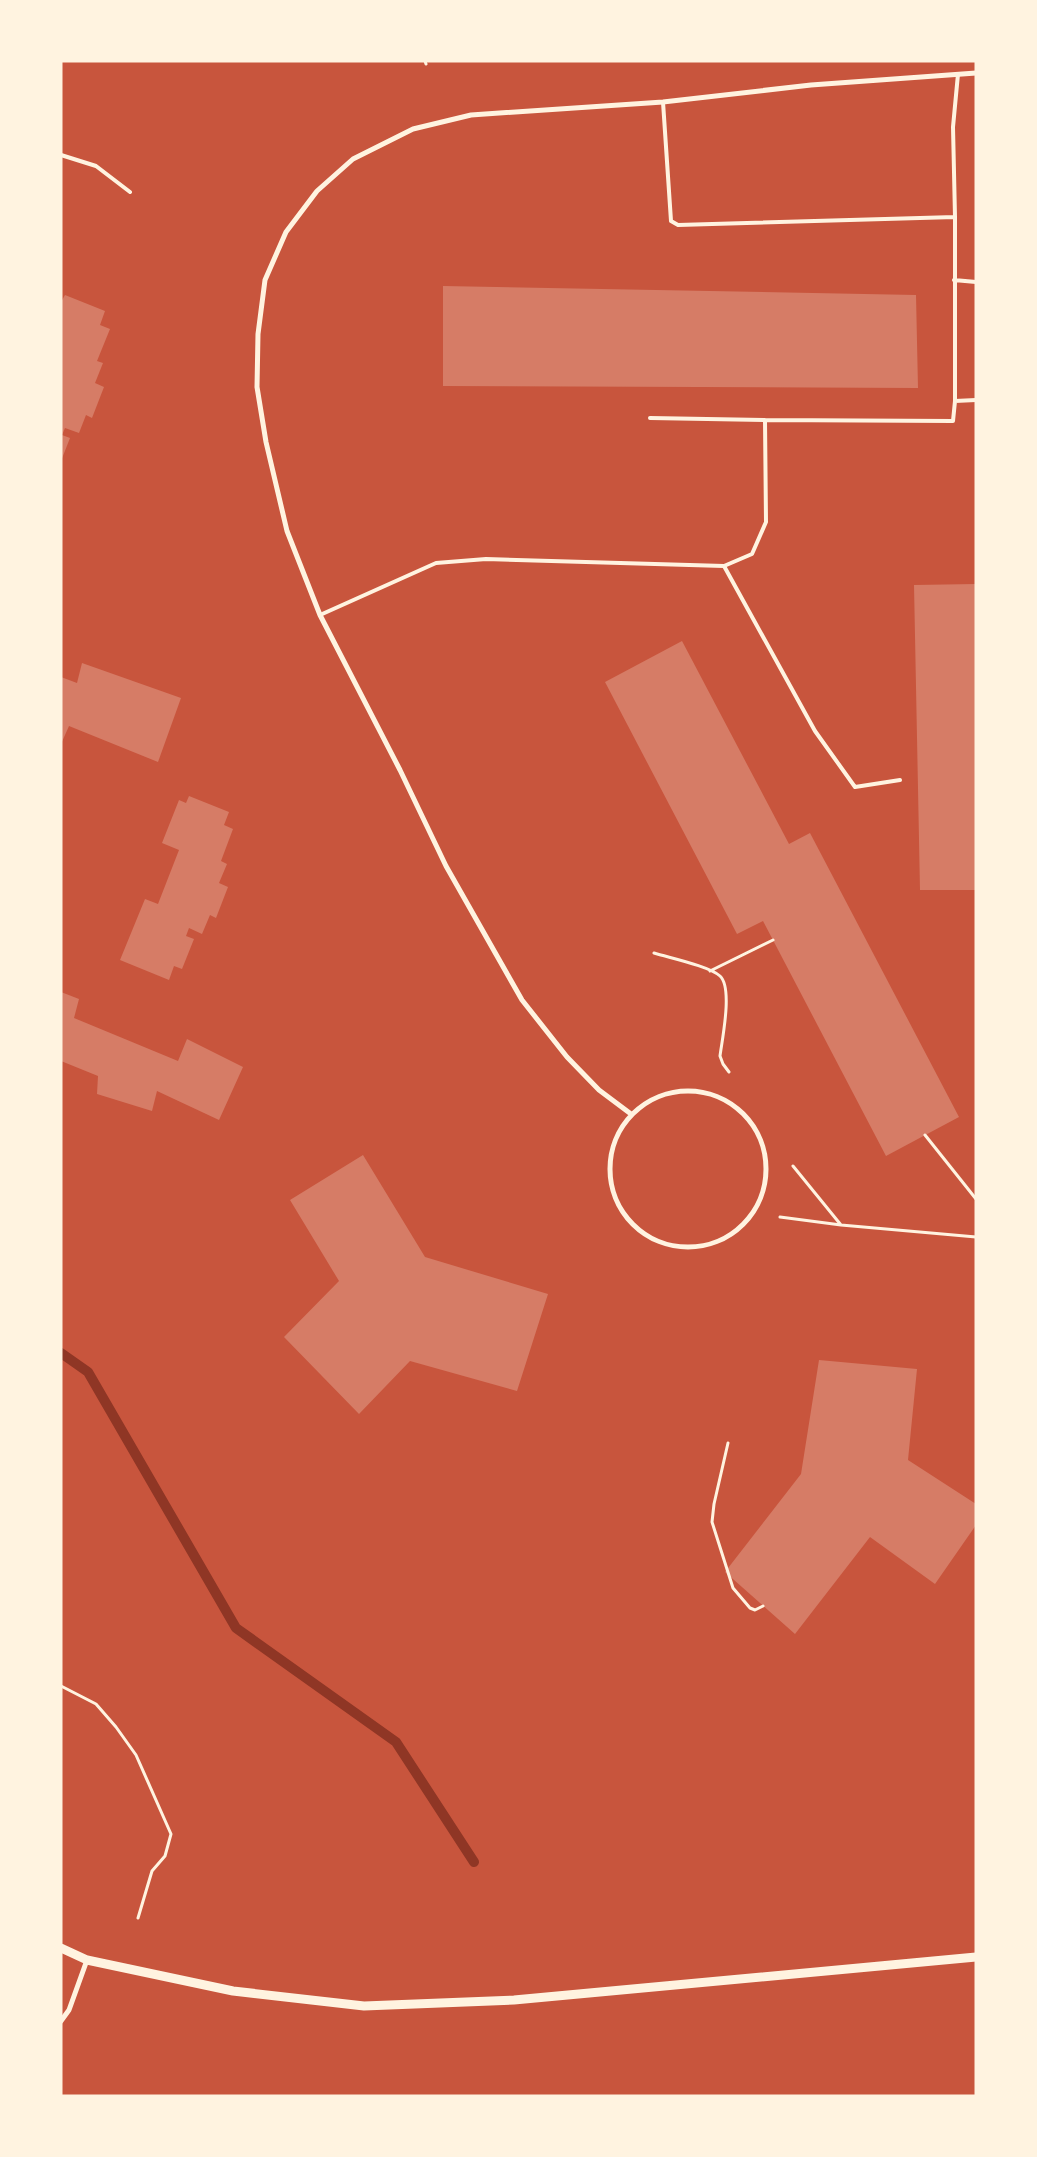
<svg xmlns="http://www.w3.org/2000/svg" width="1037" height="2157" font-family="'Libre Baskerville',serif">
	<rect width="100%" height="100%" fill="#c8553d"/>
	<g fill="none" stroke-linecap="round" stroke-linejoin="round">
		<path stroke="#8f3625" stroke-width="10" d="M61,1353l27,19 148,256 160,114 78,120"/>
	</g>
	<path fill="#d67c66" d="M443,286l473,9 2,93 -475,-2z
		M65,295l40,16 -5,14 10,4 -13,32 6,2 -8,20 9,4 -12,31 -6,-3 -7,18 -14,-5 -3,7 8,3 -9,23v-159z
		M976,584v306h-56l-6,-305z
		M682,641l107,203 21,-11 149,284 -73,39 -123,-235 -26,13 -132,-252z
		M82,663l99,35 -23,64 -89,-36 -8,18v-67l16,6z
		M189,796l40,16 -5,13 9,4 -12,32 6,3 -8,19 9,4 -12,31 -6,-3 -8,19 -13,-6 -3,8 8,3 -12,30 -8,-3 -5,14 -49,-20 25,-61 13,5 21,-54 -17,-7 17,-43 7,3z
		M61,992l18,7 -5,19 104,43 9,-22 56,28 -24,53 -62,-29 -5,20 -55,-17 1,-18 -37,-15z
		M363,1155l62,102 123,37 -31,97 -107,-30 -51,53 -75,-77 55,-56 -49,-81z
		M819,1360l98,9 -9,91 68,44v21l-41,59 -65,-47 -75,97 -70,-62 76,-98z"/>
	<g fill="none" stroke-linecap="round" stroke-linejoin="round">
		<path stroke="#fff3e0" stroke-width="3" d="M425,61l1,3
			M654,953c16,5 55,13 66,23 13,12 2,64 0,80l3,8 6,8
			M710,971l63,-31
			M925,1135l51,64
			M793,1166l48,59
			M780,1217l61,8 135,12
			M728,1443l-14,61 -2,18 21,66 17,20 5,2 8,-4
			M61,1686l35,18 20,23 20,28 35,79 -6,22 -13,15 -14,47"/>
		<path stroke="#fff3e0" stroke-width="4" d="M663,102l8,119 7,4 277,-8 -2,-90 5,-53
			M61,155l35,11 34,26
			M955,217v184l21,-1
			M954,280l22,2
			M650,418l115,2
			M724,566l91,165 40,56 45,-7
			M320,615l116,-52 50,-4 238,7 28,-12 14,-32 -1,-102 188,1 2,-20"/>
		<path stroke="#fff3e0" stroke-width="5" d="M610 1169a78 78 0 1 1 156 0a78 78 0 1 1-156 0Z
			M631,1114l-32,-24 -32,-33 -45,-57 -76,-134 -46,-96 -80,-155 -33,-84 -21,-89 -9,-55 1,-53 7,-54 21,-48 31,-41 36,-32 60,-30 58,-14 192,-13 148,-17 165,-12
			M61,2021l8,-11 18,-50"/>
		<path stroke="#fff3e0" stroke-width="9" d="M61,1948l26,12 146,31 131,15 150,-6 462,-43"/>
	</g>
	<rect width="1037" height="2157" fill="none" stroke="#fff3e0" stroke-width="125"/>
</svg>
